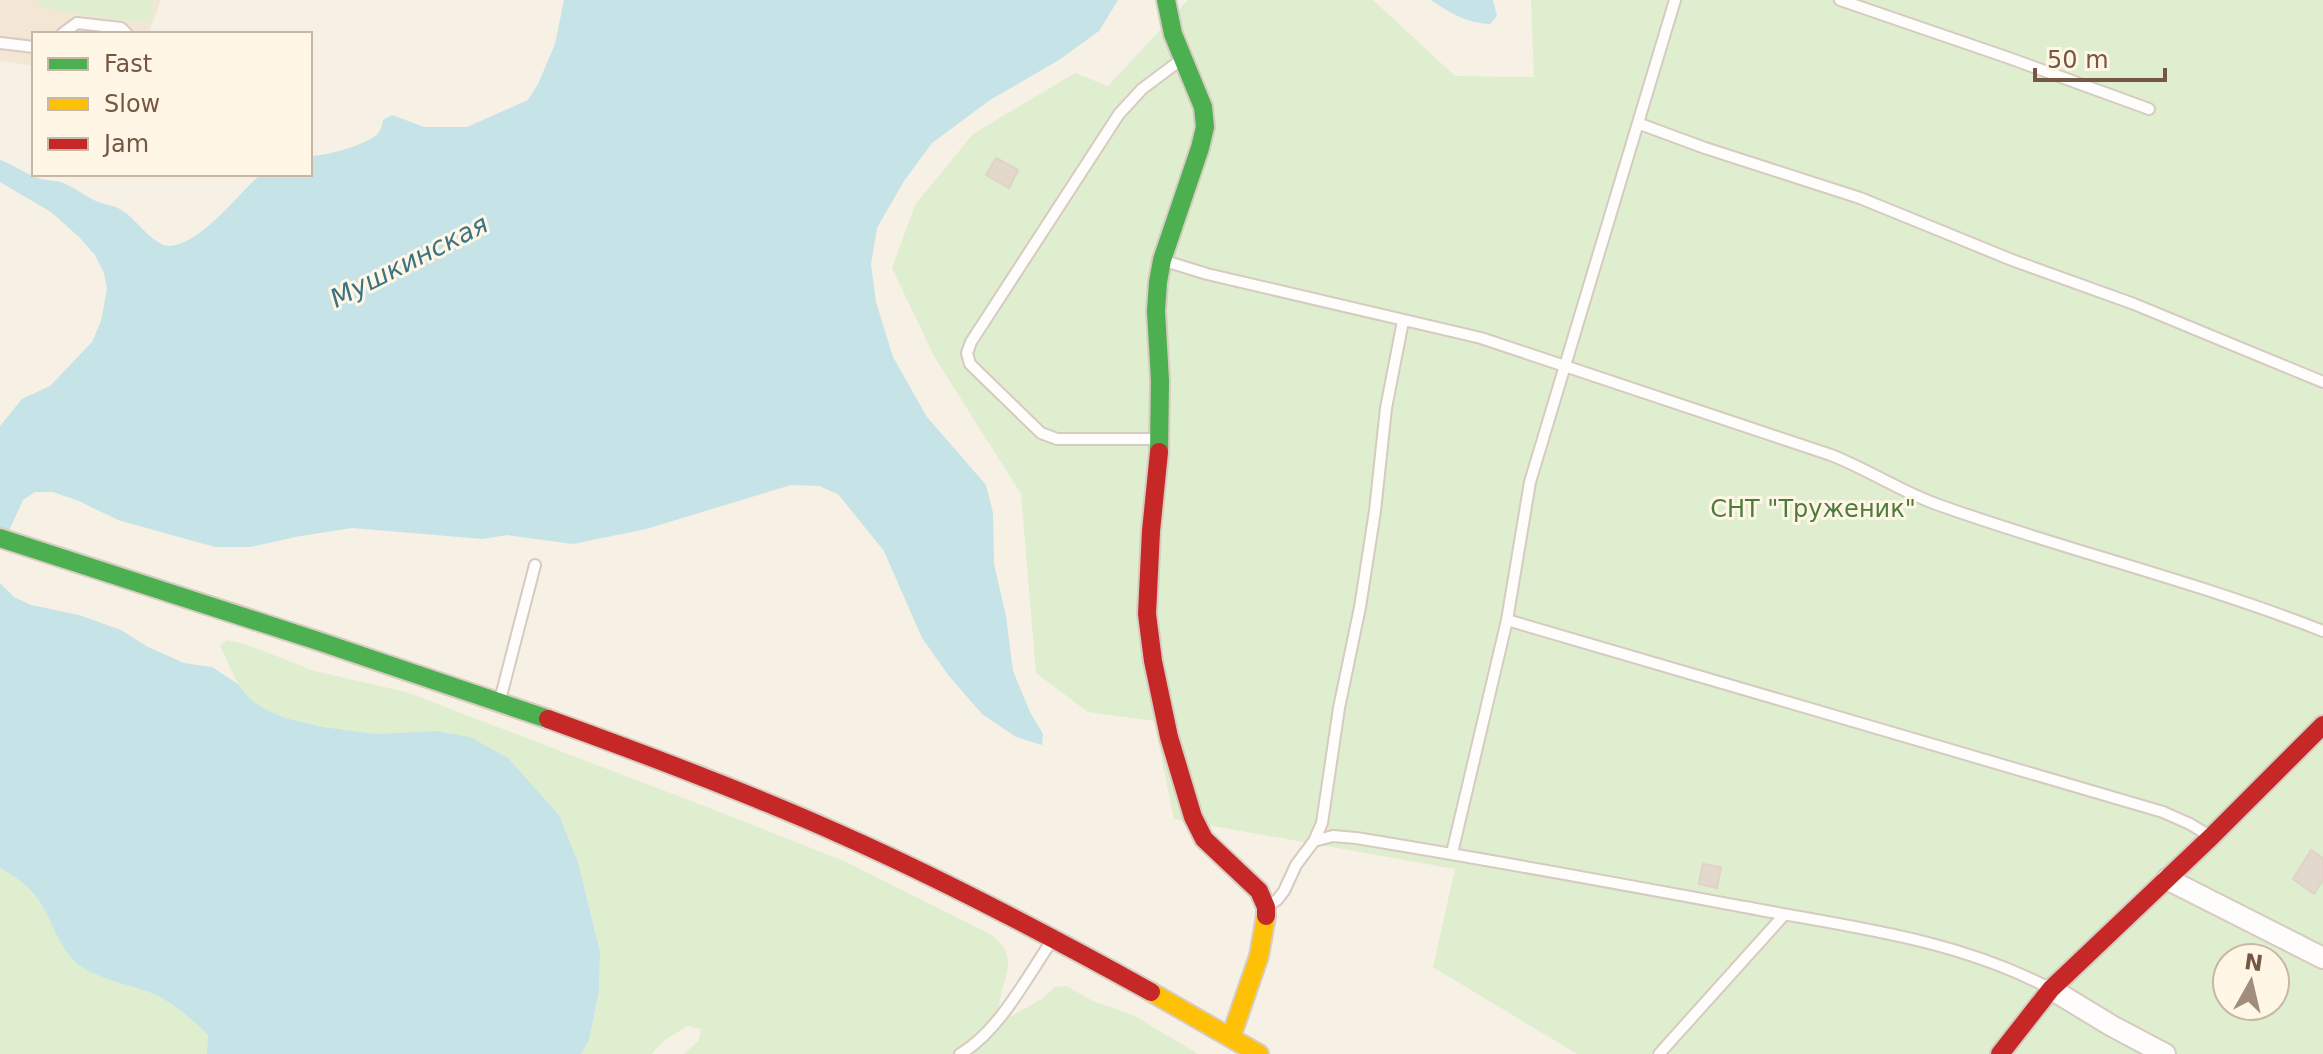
<svg xmlns="http://www.w3.org/2000/svg" width="2323" height="1054" font-family="'DejaVu Sans',sans-serif">
	<rect width="100%" height="100%" fill="#f6f0e5"/>
	<path fill="#f3e6d4" d="M0,0h161l-13,34h-114v32l-34,-5z"/>
	<path fill="#dfeece" fill-rule="evenodd" d="M41,0h112l-3,23 -80,-10 -33,-8z
		M1188,0h185l82,76 79,1 -3,-77h792v1054h-746l-144,-87 22,-98 -281,-50 -20,-98 -66,-9 -52,-39 -15,-179 -87,-138 -42,-88 23,-63 58,-71 102,-61 33,13zM2227,958h48v48h-48z
		M227,640l21,5 66,26 92,21 311,119 127,50 148,74c35,28 0,52 9,81h11l31,-18 12,-11 11,-1 27,15 40,14 65,39h-514l15,-14 2,-11 -13,-3 -22,13 -15,15h-70l8,-14 10,-49 1,-39 -22,-90 -19,-47 -51,-57 -73,-27 -58,3 -54,-7 -38,-9 -18,-8 -16,-10 -13,-16 -18,-38z
		M0,868c14,8 28,17 38,31 13,19 23,54 42,67 21,14 46,18 69,26 22,9 42,26 59,43l-1,19h-207z"/>
	<path fill="#c6e3e7" d="M564,0h554l-19,31 -40,29 -69,40 -58,43 -28,38 -27,47 -6,36 5,38 17,55 34,60 59,68 7,28 1,51 12,52 7,55 17,41 13,22 -1,11 -26,-8 -34,-23 -33,-38 -27,-38 -38,-87 -46,-57 -19,-8 -28,-1 -145,44 -73,15 -66,-9 -24,4 -131,-11 -57,9 -44,10h-36l-97,-27 -39,-19 -26,-9h-18l-12,8 -23,50v-124l22,-27 28,-13 42,-44 9,-21 6,-32 -3,-16 -9,-18 -16,-18 -28,-25 -51,-30v-22c13,4 25,14 38,18 8,3 17,2 25,5 13,5 24,15 38,20 8,2 15,3 22,8 14,9 31,36 48,35 31,-3 68,-53 90,-72h49v-18c16,0 50,-10 64,-19 6,-4 8,-10 9,-17l9,-5 32,12h43l61,-27 10,-16 17,-40z
		M1431,0h62l4,16 -7,8c-24,-1 -40,-11 -59,-24z
		M0,583l14,14 17,8 48,10 42,15 27,17 36,16 28,4 26,17 13,16 16,10 18,8 38,9 54,7 58,-3 35,6 38,21 51,57 19,47 22,90 -1,39 -10,49 -8,14h-374l1,-19c-17,-17 -37,-34 -59,-43 -23,-8 -48,-12 -69,-26 -19,-13 -29,-48 -42,-67 -10,-14 -24,-23 -38,-31z"/>
	<path fill="#e3d8cc" stroke="#dfd3c7" stroke-width="2" d="M996,158l22,12 -9,18 -23,-13z
		M2311,850l12,8v22l-9,14 -21,-15z
		M1703,864l18,3 -4,21 -18,-4z"/>
	<g fill="none" stroke-linecap="round" stroke-linejoin="round">
		<g stroke="#d5cbc0" stroke-width="14">
			<path id="lane" d="M1840,0l169,58 140,51
				M62,34l15,-11 44,5 6,6
				M0,43l34,4
				M1640,124l65,24 155,50 152,62 122,44 189,78
				M1165,261l42,13 274,64 350,117c36,14 69,36 105,49 128,46 260,77 387,127
				M1158,439h-101l-16,-6 -71,-69 -3,-11 4,-11 148,-228 23,-25 40,-30
				M1507,620l656,192 27,12 20,12
				M500,700l35,-135
				M1314,841l19,-5 23,2c130,21 259,45 389,69 104,20 209,31 304,81
				M1452,853l55,-233 23,-138 145,-482
				M1267,906l10,-6 7,-9 12,-26 18,-24 8,-18 17,-115 21,-101 15,-96 11,-103 17,-87
				M960,1054c39,-22 68,-79 93,-115
				M1659,1054l125,-139"/>
		</g>
		<g stroke="#d5cbc0" stroke-width="24">
			<path id="street" d="M2167,879l156,79
				M2051,989l61,37 53,28"/>
		</g>
		<g stroke="#d7ccc1" stroke-width="22">
			<path id="fast" d="M1159,452l1,-71 -4,-70 2,-29 4,-22 38,-112 5,-21 -2,-20 -30,-73 -7,-34
				M0,538l318,103 230,78"/>
		</g>
		<g stroke="#d7ccc1" stroke-width="22">
			<path id="slow" d="M1151,992l108,62
				M1231,1037l28,-81 7,-40"/>
		</g>
		<g stroke="#d7ccc1" stroke-width="22">
			<path id="jam" d="M1159,452l-8,79 -4,83 6,47 16,76 24,80 11,22 55,52 7,16v9
				M548,719c99,36 198,73 294,116 106,47 208,101 309,157
				M2000,1054l51,-65 160,-152 112,-112"/>
		</g>
		<use href="#lane" stroke="#fefdfb" stroke-width="10"/>
		<use href="#street" stroke="#fefdfb" stroke-width="20"/>
		<use href="#fast" stroke="#4caf50" stroke-width="18"/>
		<use href="#slow" stroke="#ffc107" stroke-width="18"/>
		<use href="#jam" stroke="#c62828" stroke-width="18"/>
	</g>
	<g text-anchor="middle" stroke-width="6" stroke-linejoin="round" paint-order="stroke">
		<g font-size="24" fill="#4c7c3b" stroke="#fff6e5">
			<text x="1813" y="517">СНТ "Труженик"</text>
		</g>
		<g font-size="26" font-style="italic" fill="#3a7383" stroke="#fff6e5">
			<text transform="translate(409 261) rotate(-27)" y="9">Мушкинская</text>
		</g>
	</g>
	<rect x="32" y="32" width="280" height="144" fill="#fff6e5" stroke="#c8b7a5" stroke-width="2"/>
	<rect x="48" y="58" width="40" height="12" fill="#4caf50" stroke="#c8b7a5" stroke-width="2"/>
	<text x="104" y="72" font-size="24" fill="#755844">Fast</text>
	<rect x="48" y="98" width="40" height="12" fill="#ffc107" stroke="#c8b7a5" stroke-width="2"/>
	<text x="104" y="112" font-size="24" fill="#755844">Slow</text>
	<rect x="48" y="138" width="40" height="12" fill="#c62828" stroke="#c8b7a5" stroke-width="2"/>
	<text x="104" y="152" font-size="24" fill="#755844">Jam</text>
	<g transform="translate(2251 982) rotate(8)"><circle r="38" fill="#fff6e5" stroke="#c8b7a5" stroke-width="2"/>
	<path d="M0-6L14 30L0 20L-14 30Z" fill="#a28d7c"/>
	<text y="-12" font-size="22" font-weight="bold" text-anchor="middle" fill="#755844">N</text>
	</g>
	<path d="M2035 68v12h130v-12" fill="none" stroke="#755844" stroke-width="4"/>
	<text x="2047" y="68" font-size="24" fill="#755844" stroke="#fff6e5" stroke-width="6" paint-order="stroke">50 m</text>
</svg>
